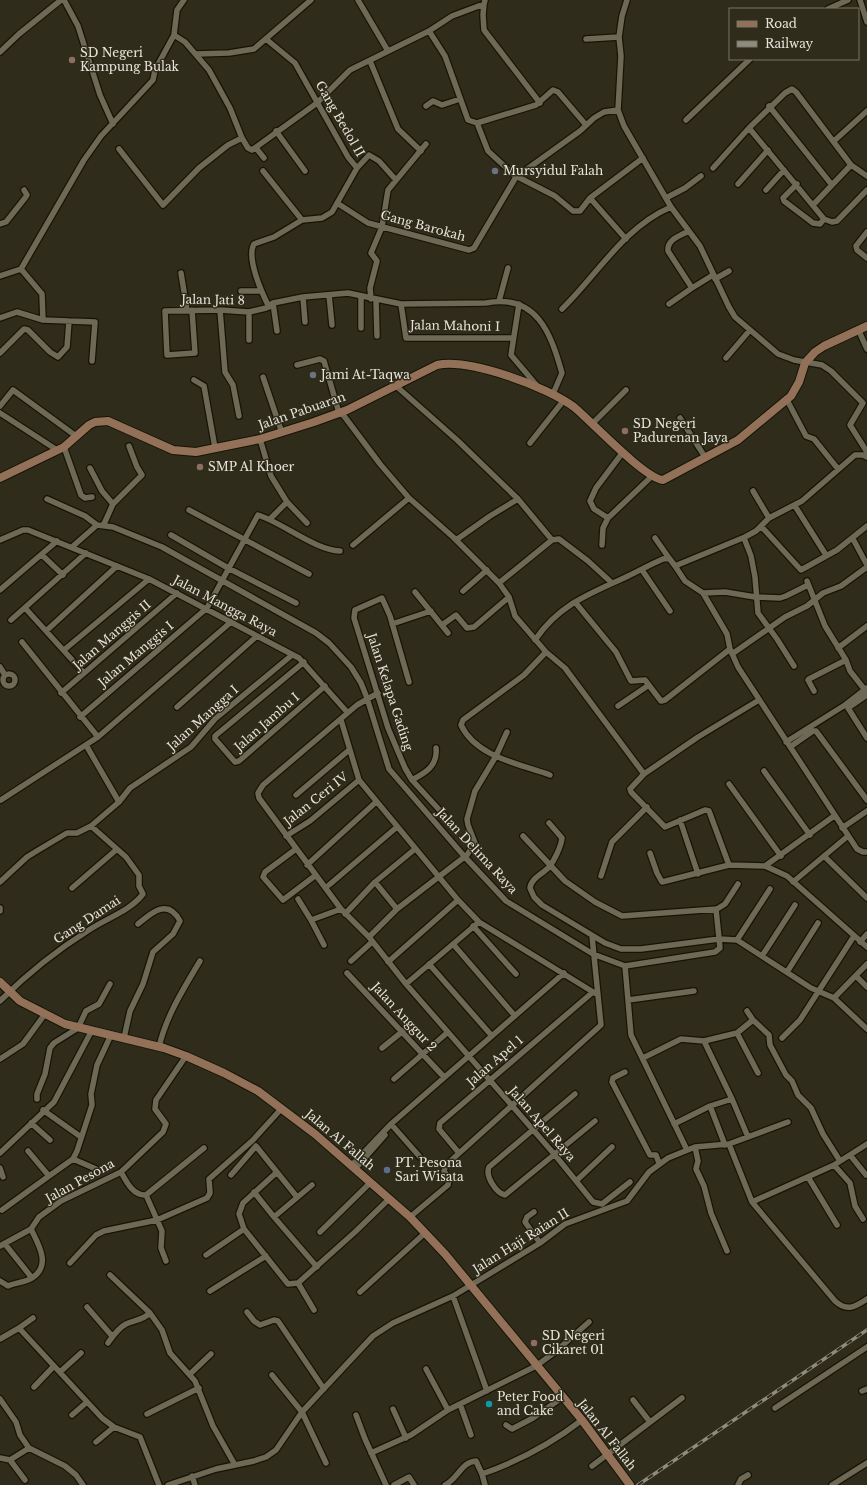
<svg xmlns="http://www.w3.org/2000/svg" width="867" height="1485" font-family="'Libre Baskerville',serif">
	<rect width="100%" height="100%" fill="#2f2c1b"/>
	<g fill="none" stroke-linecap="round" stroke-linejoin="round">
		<g stroke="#181405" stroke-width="8">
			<path id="street" d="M64,0l14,26 22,69 13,29
				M184,0l-7,10 -3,25 11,7 24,28 21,38 12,30 6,10 4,2 65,-47 33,-33 79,-39 23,-15 32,-12 1,-4
				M358,0l30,51
				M627,0l-5,16 -3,21 2,19 -3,54 6,16 47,81 29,39 29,61 6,10 43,37 16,6 28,5 9,6 32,32 -13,22 17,27
				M860,0l7,22
				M484,4l-1,11 1,15 56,73
				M828,9l20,-9
				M429,31l16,25 23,64 9,3 59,-18 17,-15 5,2 28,33
				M266,39l29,24 53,94 9,11
				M586,39l33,-2
				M0,52l19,-18 42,-34
				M197,54l32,-1 25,-4 57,-49
				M370,61l28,68 23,22
				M426,106l7,-5 9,4 18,-6
				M769,106l63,79
				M686,120l64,-61
				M477,123l11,28 26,24 41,21 18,15h7l10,-13 53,-40
				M276,131l29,40
				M834,141l33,-30
				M256,148l8,10
				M119,149l44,56 36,-37 29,-23 14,-7
				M851,165l16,11
				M713,168l36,-40
				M263,171l39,49
				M738,184l30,-34
				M797,184l-14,14 1,3 29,22 7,1 4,-5
				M766,190l18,-20
				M590,198l36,41
				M666,198l19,-10 16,-12
				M337,203l31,20 101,27 5,-2 42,-71 64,-46 14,-13 10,-6 14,-2
				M813,205l38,-40 -55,-73 -4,-3 -7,4 -36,35 75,91 8,3 5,-1 30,-31
				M0,224l6,-2 19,-24 2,-3 -3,-5
				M689,231c-9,5 -22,8 -21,20l24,37 21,-13
				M867,232l-11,14 1,4 10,8
				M181,273l6,37
				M0,276l21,-7
				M715,279l14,-8
				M241,291h20
				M329,295l3,30
				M361,296v32
				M303,297l2,25
				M371,299l-1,-11 7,-27 -6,-8 11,-26 6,-37 38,-46
				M376,300l1,36
				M499,301l9,-33
				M273,303l4,28
				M401,304l5,34h106
				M519,304l-8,51 27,32
				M669,304l23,-16
				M269,307c-7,-14 -23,-49 -15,-63l20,-7 28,-17 20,-2 10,-6 25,-44 12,-13 10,6 17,19
				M562,309c35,-34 62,-82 109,-102
				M192,310l3,43 -28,2 -2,-44 55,-1 29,2 17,-4 7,-5 30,-6 45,-4 53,11 85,-1c51,-10 65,31 76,70l-9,21
				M220,310l5,62 8,13 6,31
				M249,312v28
				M0,318l17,-6 26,8 52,2 -3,39
				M43,320l-1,-26 -21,-25 63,-109 17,-24 52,-56 2,-10 19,-35
				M858,329l9,20
				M0,353l24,-24 4,1 22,22 8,5 9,-10 2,-26
				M726,358l24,-28
				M297,365l23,-6 4,2 15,52 5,3 36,48 29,34 44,39 46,46 10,14 6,19 31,36 19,16 79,106
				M263,377l19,56
				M194,380l10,6 11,62
				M395,385l62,55 61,59 34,41
				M787,400l19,36 8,3 24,30
				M0,406l13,-16 63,46
				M0,413l57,37
				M680,418l25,39
				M592,424l34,-34
				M260,439l11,37 16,26
				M530,443l34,-43
				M64,447l17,48 4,3 7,-1
				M90,468l12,23 11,13 -9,20
				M753,491l16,27
				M47,499l38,17 12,9
				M113,504l29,-29 -5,-8 -8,-21
				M795,506l31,49
				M189,510l120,64
				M608,518l-14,-9 -4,-8 6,-13 27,-36
				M270,519l17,-17 20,21
				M761,526l40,44 36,-20 30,-24
				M171,535l57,33 68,35
				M655,538l14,20
				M744,538l7,18 4,21 3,36 19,26 17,27
				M853,539l14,26
				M0,540l23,-10h5l121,49 150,79 48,54
				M456,540l34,-24 28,-17
				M353,545l56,-47
				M602,545l1,-17 5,-10 43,-41
				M72,547l25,-22 16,2 49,20 154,86 13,10 22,24 10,16 6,15 22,71 75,87 42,45 87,53 32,12 90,-14 5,-4 -4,-39
				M42,555l21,20
				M675,566l10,15 18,12 24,41 3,15 8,18 119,182 6,3h4
				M642,570l28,41
				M807,581l18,45 21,34 4,11 15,19
				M499,583l53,-43 7,-1 29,22 24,22
				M0,590l57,-49
				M463,591l24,-21
				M415,592l33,41
				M703,593l22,-1 30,5 25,1 6,-2 22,-11
				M575,602l41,50 15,29 14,-1 16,21 4,-1 65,-51
				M26,609l58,64
				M11,620l75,-67
				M392,624l39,-13
				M442,625l14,-10 11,13 7,-1 35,-30
				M46,631l71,-65
				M535,640c23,-34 53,-46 89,-62 13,-6 25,-13 39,-19l6,-1 6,8 70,-29 11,-6 13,-13 33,-17 53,-46h8l4,2
				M22,642l76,95
				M838,648l29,-22
				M64,650l85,-71
				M546,652l-22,23 -61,45 -2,5c15,32 59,39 89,50
				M732,654l53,-37 22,-11 16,-13 18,-7 26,-19
				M304,662l-89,74v3l20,23 4,-1 86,-75
				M0,667l5,8
				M3 680a6 6 0 1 1 12 0a6 6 0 1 1-12 0Z
				M409,682l-19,-66 -8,-18 -27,12 -1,8 34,110 17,40 7,12 32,35
				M814,691l-6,-11 1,-1 37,-19
				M61,693l116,-100
				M378,693l-21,12 -94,80 -5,8 1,5 82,111 28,28 37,47 149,171 38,47 9,2 28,-22
				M867,695l-19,13 19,30
				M618,706l31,-21
				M177,707l80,-71
				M80,717l127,-109 51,-93c25,8 57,35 82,36
				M341,720l18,60 99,120 21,22 119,73
				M786,742l59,-37 22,-17
				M86,745l33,57
				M790,747l23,-16h3l51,69
				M764,771l46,64
				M412,780c13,-7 26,-14 24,-32
				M729,784l52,72
				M296,795l53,-45
				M1,800l97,-63 133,-115
				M680,820l18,54
				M549,823l13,15c-1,9 -8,23 -13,29 -6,7 -18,11 -19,21l4,9 8,8 63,38 16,6h20l78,-10 18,1 74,48 23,10 33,31
				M842,828l25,-17
				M286,836l24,-15 49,-41
				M523,836l42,45 30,21 27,14 95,-7 8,-5 13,-20
				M296,849l-31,23 -2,5 20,23 33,-25
				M650,853l7,20 5,9 67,-17 36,1 22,10 80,71
				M824,856l43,42
				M307,865l69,-63
				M729,865l-20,-54 -4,-1 -40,17 -34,-35 -1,-3 14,-15 54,-37 61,-37
				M765,866l69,-50
				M601,876l11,-34 35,-35
				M0,882l27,-25 13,-8 27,-16h10l14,-7 28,-24 11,-14 61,-41 24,-28 77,-64
				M375,882l22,27
				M793,882l55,-46
				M329,885l68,-58
				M72,888l44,-38
				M298,899l13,21 30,-11
				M0,908v3
				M345,914l30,-32 40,-33
				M311,920l13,25
				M473,926l43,48
				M369,937l28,-28 70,-54 8,-12 -7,-18 -1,-6 8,-28 21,-35 11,-24
				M737,940l33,-51
				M860,942l7,-8
				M453,944l62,72
				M762,956l33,-51
				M351,961l21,-19
				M388,962l70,-62
				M429,964l63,72
				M625,966l3,34 66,-9
				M787,972l31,-49
				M347,973l97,104
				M856,976l11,11
				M406,984l73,-62
				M834,998l33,-34
				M628,1000l3,35 56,115
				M0,1001c27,-27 57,-51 89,-71 18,-12 41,-19 54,-36l-4,-8v-11l-13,-18 -35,-31
				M753,1020l16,15 1,10 16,30 6,6 6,14 13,13 12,26 17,27
				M737,1033l21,40
				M124,1038l6,-27 13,-27 10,-32 20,-18 7,-13c-12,-23 -28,-9 -42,3
				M782,1038l18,-18 54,-84
				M159,1047c7,-31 25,-59 41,-86
				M382,1048l21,-17
				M643,1058l38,-19 23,2 33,-8 16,-13 -6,-9
				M0,1059l23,-15 22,-30
				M625,1072l-12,6 -1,4 38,73h6l3,8
				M394,1079l54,-47
				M575,1094l-86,73c-4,9 7,26 16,28l90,-74
				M37,1099v-5l8,-20 5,-26 4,-5 24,-15 8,-17 13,-7 11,-20
				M732,1099l16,38
				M710,1106l15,39
				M43,1110l38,27
				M31,1123l19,17
				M391,1124l29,33
				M674,1124l36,-18 22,-7 -28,-58
				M729,1144l23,58 83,99c12,11 20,6 32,-2
				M695,1147l3,14 -2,8 8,17 7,27 16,38
				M0,1153l54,-51 37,-70
				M459,1153l-20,-24 1,-6 153,-131
				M850,1155l16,20
				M73,1159l23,10
				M352,1165l39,-41 173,-151
				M834,1165l16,18 5,23 8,13
				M0,1168l3,9
				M356,1168l29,-33
				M121,1172c5,9 12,24 25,23l58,-47
				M277,1172l-34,31 -4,11 5,15 44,55 10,-1 57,-51 34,-33
				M231,1175l25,-29 41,51
				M49,1176l24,-17 4,-8 15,-46 -1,-11 6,-29 14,-30
				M808,1177l29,48
				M576,1181l36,-34
				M312,1185l-38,32 43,50
				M254,1192l20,25
				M146,1195l16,36 -1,17 5,13
				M752,1202l82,-37 33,-21
				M2,1210l47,-34 -21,-25
				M534,1212l-7,5 -2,5 15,21
				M410,1217l38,-32 1,-6 -5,-8 2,-6 155,-140 -9,-89
				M320,1232l51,-50
				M5,1244l27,34
				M0,1246l31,-17 8,-12 22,-16 60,-29 42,-40 3,-8 -11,-15 1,-9 30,-44
				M206,1255l38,-26
				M70,1263l26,-28 8,-4 53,-11 50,-22 3,-5 -1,-14 44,-39 29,-32
				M110,1275l40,38 12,17 8,23 25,28 18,45 22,39
				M0,1281l8,5c7,-3 18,-4 24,-8 20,-13 6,-34 -1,-49
				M298,1283l16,27
				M210,1291l56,-35
				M360,1292l65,-59
				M453,1296l34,95
				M87,1307l25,29
				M247,1312l7,9 6,4 14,-5 4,1 46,68
				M19,1328l14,-10
				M0,1339l19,-11 83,90 12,9 26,10 19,48
				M108,1343c5,-7 10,-15 18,-19 9,-4 17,-4 24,-11
				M426,1369l22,41
				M60,1372l21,-19
				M190,1374l21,-20
				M272,1375l30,37 24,51
				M34,1387l20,-21
				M862,1391l5,-2
				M0,1399l16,23 4,13 9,13 36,18 11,9 7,10
				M633,1400l17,22
				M460,1404l11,31
				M775,1408l92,-61
				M393,1409l13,29
				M147,1414l52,-26
				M72,1415l15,-13
				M356,1415l9,24 21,46
				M506,1425l6,4 21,-11 30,-21
				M96,1442l18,-15
				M371,1453l40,-18 37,-25 88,-44 19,-14 34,-30
				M0,1458l10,2 15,20
				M10,1460l19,-12
				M592,1466l90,-68
				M482,1474l3,11
				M192,1476l3,9
				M168,1485l48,-16 38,-8 12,-4 10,-7 26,-38 71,-76 20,-13 60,-27 87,-53 25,-19 62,-23 22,-29 19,-14 27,-11 34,-3 59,-22
				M394,1485l15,-8 5,8
				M445,1485c13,-6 16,-23 31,-24l6,13c37,-13 69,-30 100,-54
				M738,1485l3,-6 7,-4
				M832,1485l35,-22"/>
		</g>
		<g stroke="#181405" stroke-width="10">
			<path id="secondary" d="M0,478l64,-31 25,-22 6,-3 13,-1 65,29 23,2 64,-13 54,-17 33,-12 90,-45c32,-7 111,22 137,42 18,15 70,71 89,73l75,-40 53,-44 8,-14 6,-19 10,-11 9,-6 43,-20
				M0,982l20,19 45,23 99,24 22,8 38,17 34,18 57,43 95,83 35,37 137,166 48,65"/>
		</g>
		<use href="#street" stroke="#6d6956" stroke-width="5.5"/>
		<use href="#secondary" stroke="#927158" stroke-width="8"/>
		<g stroke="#8f8c7f" stroke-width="3.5">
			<path id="rail" d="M638,1485l229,-155"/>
		</g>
		<use href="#rail" stroke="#2f2c1b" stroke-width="2" stroke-dasharray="6" stroke-linecap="butt"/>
	</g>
	<g fill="#8d6e63" stroke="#2f2c1b" stroke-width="1.5">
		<circle cx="72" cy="60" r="4"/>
		<circle cx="625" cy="431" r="4"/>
		<circle cx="200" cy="467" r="4"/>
		<circle cx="534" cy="1343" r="4"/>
	</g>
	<g fill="#6b7280" stroke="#2f2c1b" stroke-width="1.5">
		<circle cx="495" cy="171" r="4"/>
		<circle cx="313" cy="375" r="4"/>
	</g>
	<circle fill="#5c6f8a" stroke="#2f2c1b" stroke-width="1.5" cx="387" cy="1170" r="4"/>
	<circle fill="#0f9aa8" stroke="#2f2c1b" stroke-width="1.5" cx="489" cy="1404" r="4"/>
	<g text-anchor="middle" stroke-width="3" stroke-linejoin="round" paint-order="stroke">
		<g font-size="12" fill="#e6e3d9" stroke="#2f2c1b" text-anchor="start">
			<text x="80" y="57">SD Negeri<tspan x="80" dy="14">Kampung Bulak</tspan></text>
			<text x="503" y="175">Mursyidul Falah</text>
			<text x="321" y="379">Jami At-Taqwa</text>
			<text x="633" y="428">SD Negeri<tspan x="633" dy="14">Padurenan Jaya</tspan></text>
			<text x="208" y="471">SMP Al Khoer</text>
			<text x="395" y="1167">PT. Pesona<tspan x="395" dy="14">Sari Wisata</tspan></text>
			<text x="542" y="1340">SD Negeri<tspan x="542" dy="14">Cikaret 01</tspan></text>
			<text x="497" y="1401">Peter Food<tspan x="497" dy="14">and Cake</tspan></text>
		</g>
		<g font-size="12" fill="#e6e3d9" stroke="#2f2c1b">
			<text transform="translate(340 119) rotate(60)" y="4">Gang Bedol II</text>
			<text transform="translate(423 226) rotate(15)" y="4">Gang Barokah</text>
			<text transform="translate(213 300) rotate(1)" y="4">Jalan Jati 8</text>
			<text transform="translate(455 326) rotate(1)" y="4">Jalan Mahoni I</text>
			<text transform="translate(302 411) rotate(-19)" y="4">Jalan Pabuaran</text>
			<text transform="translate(225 606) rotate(28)" y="4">Jalan Mangga Raya</text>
			<text transform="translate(112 635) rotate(-41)" y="4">Jalan Manggis II</text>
			<text transform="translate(136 654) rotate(-40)" y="4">Jalan Manggis I</text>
			<text transform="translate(390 692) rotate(72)" y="4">Jalan Kelapa Gading</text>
			<text transform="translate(203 718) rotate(-42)" y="4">Jalan Mangga I</text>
			<text transform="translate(267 722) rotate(-41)" y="4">Jalan Jambu I</text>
			<text transform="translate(316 799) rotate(-38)" y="4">Jalan Ceri IV</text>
			<text transform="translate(477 851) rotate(47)" y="4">Jalan Delima Raya</text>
			<text transform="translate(87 920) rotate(-33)" y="4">Gang Damai</text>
			<text transform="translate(404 1017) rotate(47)" y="4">Jalan Anggur 2</text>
			<text transform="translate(495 1061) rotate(-41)" y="4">Jalan Apel 1</text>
			<text transform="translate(542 1124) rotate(49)" y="4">Jalan Apel Raya</text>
			<text transform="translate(340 1140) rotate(40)" y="4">Jalan Al Fallah</text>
			<text transform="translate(80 1181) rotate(-29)" y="4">Jalan Pesona</text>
			<text transform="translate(521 1241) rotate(-32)" y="4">Jalan Haji Raian II</text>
			<text transform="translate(607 1435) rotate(52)" y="4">Jalan Al Fallah</text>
		</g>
	</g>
	<rect x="729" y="8" width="130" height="52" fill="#2f2c1b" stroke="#787567"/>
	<rect x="737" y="21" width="20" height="6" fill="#927158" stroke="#787567"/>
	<text x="765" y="28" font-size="12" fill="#e6e3d9">Road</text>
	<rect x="737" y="41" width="20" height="6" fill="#8f8c7f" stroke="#787567"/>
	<text x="765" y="48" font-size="12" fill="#e6e3d9">Railway</text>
</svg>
